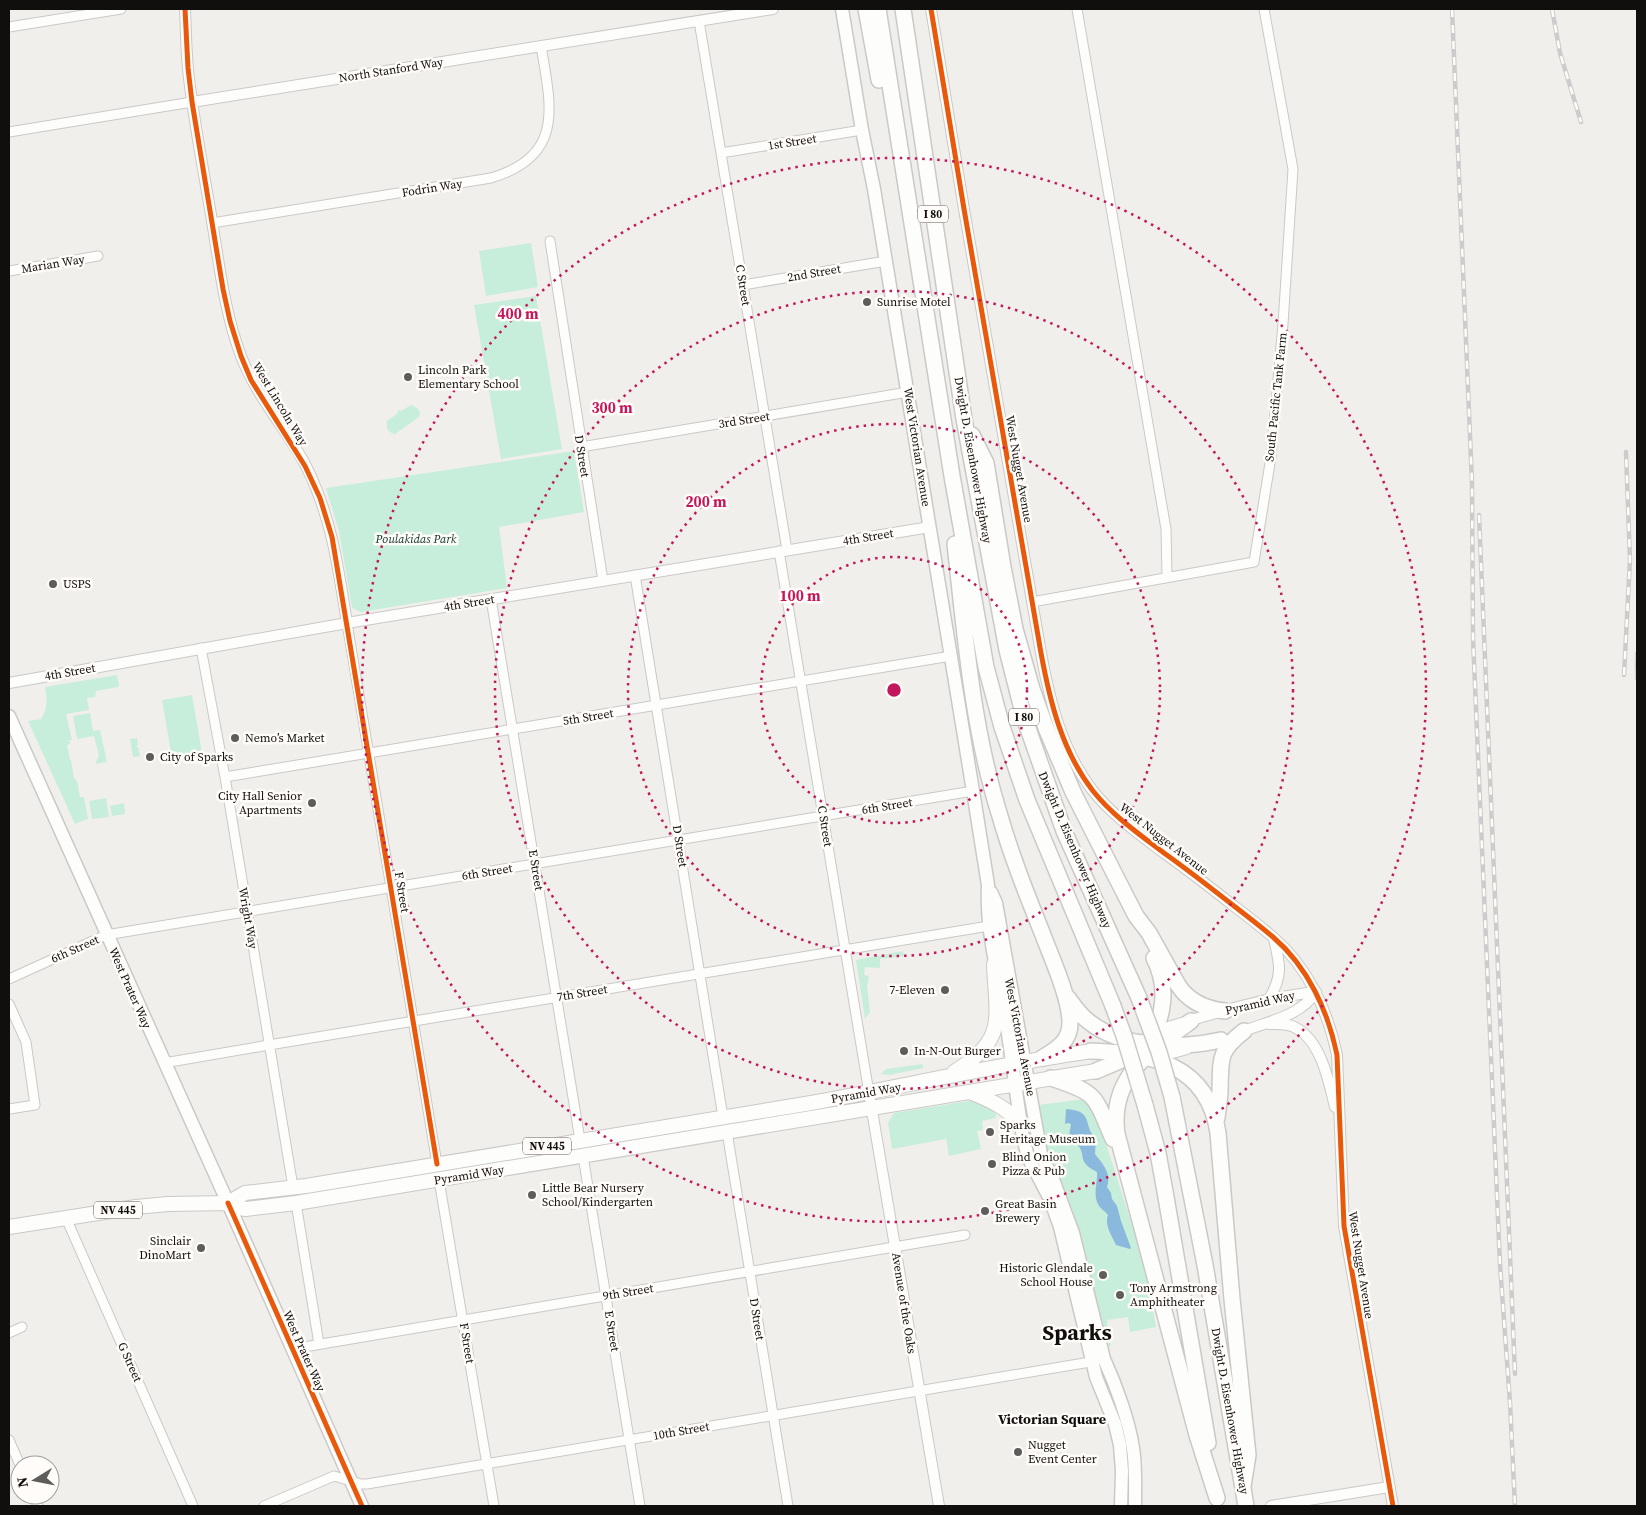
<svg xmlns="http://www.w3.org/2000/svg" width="1646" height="1515" font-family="'Source Serif 4',serif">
	<rect width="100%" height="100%" fill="#f1efec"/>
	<path fill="#c7eeda" d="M531,243l7,44 -52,9 -7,-45z
		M536,296l26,153 -61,10 -27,-154z
		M411,405l6,3 3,4 -1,5 -24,17c-7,-2 -9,-5 -8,-13l11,-8 -1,-2 3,-1 1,1z
		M574,451l10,61 -85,15 8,61 -146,24 -9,-4 -13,-77 -13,-43z
		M117,675l2,10 -1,2 -22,4 -1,6 -8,1 2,12 -23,4 6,26h-3l1,4 -3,1 3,15h1l3,18 3,3 3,16h4l4,22 -13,5 -47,-103 13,-2c7,-11 6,-20 4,-32z
		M192,695l10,58 -30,5 -10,-58z
		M90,713l3,18 7,-1 7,32 -12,2 4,-8 -5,-20 -17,3 -4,-23z
		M137,738l1,7 -2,1 2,1 2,9 -7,1 -3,-18z
		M106,798l3,19 -17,2 -3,-18z
		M124,803l1,11 -13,2 -2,-10z
		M903,951l1,5 -24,3v9l-15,-1 -1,8 5,1 -2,10 3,26 -5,7 -9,-59z
		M923,1064v4l-34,7 -8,-1 5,-5z
		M1084,1099l4,2 9,14 49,154 10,58 -26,5 -2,-15 -21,3 4,26 -4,1 -33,-121v-12l-6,-15 -4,-2c-3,-11 -8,-37 -19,-43l-5,-44 -1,-5z
		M968,1101h6l21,6 1,11 -14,3 1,9 -6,1 4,18 -32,7 -3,-17 -54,10 -4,-26 6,-10z"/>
	<path fill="#8bb9dd" d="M1066,1109c29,2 16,16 30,30l-1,15c7,9 17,19 12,33l4,6 1,6 5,7 4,15 10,27 -1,1 -14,-4c-4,-9 -12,-20 -8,-30 -3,-4 -6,-5 -9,-9 -7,-11 -1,-23 -2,-34 -21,-11 -10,-15 -19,-27 -2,-4 -6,-6 -9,-9l2,-12 -3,-1 -3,1z"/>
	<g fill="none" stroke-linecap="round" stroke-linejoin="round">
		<g stroke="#cac9c7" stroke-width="11">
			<path id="minor" d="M1077,9l89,520 1,48
				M699,21l88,529
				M9,27l112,-18
				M9,132l183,-30
				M721,153l141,-23
				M212,223l279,-45c74,-22 60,-72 50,-132
				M550,241l53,340
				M9,271l89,-15
				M743,285l143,-24
				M581,447l327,-55
				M779,551l90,542
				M635,575l88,542
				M491,599l89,541
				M1032,602l222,-40 17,-105 12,-133 10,-155 -29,-160
				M347,623l90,541
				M201,648l24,129 68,410
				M225,777l726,-121
				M9,979l97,-44 867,-144
				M9,1004l17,38 9,63 -26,4
				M164,1063l105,-18 726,-120
				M727,1132l61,374
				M583,1156l57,350
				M439,1180l55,326
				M296,1203l23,141
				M66,1218l127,288
				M9,1333l13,-6
				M292,1349l673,-114
				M9,1440l11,25
				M33,1495l5,11
				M264,1506l70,-30 27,8h6l729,-123"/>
		</g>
		<g stroke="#cac9c7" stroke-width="12">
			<path id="tertiary" d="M185,9c1,20 1,40 3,60 5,49 15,98 23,146 8,47 13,96 30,141 15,40 45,72 65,110 26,52 32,101 41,157
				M931,9l33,200 77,444c9,49 21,98 52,138 20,25 46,43 71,62 24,17 47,35 70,53 13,10 26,20 39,31 35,30 55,74 64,118l7,171 49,280
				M192,102l581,-93
				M9,683l338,-60 583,-96
				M1269,999c14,-23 11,-35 5,-60
				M1269,1024c9,0 19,-1 27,4 25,13 33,54 39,79
				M1152,1032c53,-16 108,-34 164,-40
				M1239,1033c26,-11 61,-16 77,-41
				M1155,1058l32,-9
				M869,1093l70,413
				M1271,1506l118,-19"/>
		</g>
		<g stroke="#cac9c7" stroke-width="15">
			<path id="secondary" d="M842,9l20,121 12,59 99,602 15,94c-2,39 7,76 14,114 9,46 13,92 21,138l5,20 22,42 10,28 36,150 19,47 5,21 2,26 -1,35
				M9,716l219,487 134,303
				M991,892l5,11 45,251 13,28 19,51 31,126c12,26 25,62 29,89 3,19 2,39 2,58"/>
		</g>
		<g stroke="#cac9c7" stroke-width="16">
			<path id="primary" d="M954,1072c54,-33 42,-53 40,-108
				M970,1092c20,8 38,16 51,33
				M228,1203l17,-10 61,-7 499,-82c96,-17 190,-39 286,-53
				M9,1227l127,-20 32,-3 60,-1 11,5 7,1 50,-6 800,-132"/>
		</g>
		<g stroke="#cac9c7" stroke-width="18">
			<path id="motorway" d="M866,9l13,71
				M878,9l74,467 34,191 16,60 25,73 86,206
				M903,9l61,410 43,231 17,67 40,114 75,167
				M972,435l14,28 17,104 12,62 17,60 14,39 27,64 41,81 22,43 13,17 29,52c11,17 27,24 47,26
				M955,544c10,90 17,182 44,269 12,42 28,82 44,122 9,24 26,61 27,86 1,20 -13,28 -28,37
				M1068,998c6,8 12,17 20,23 34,28 92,28 133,19
				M1191,1021c-41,30 -82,56 -74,113l80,301 20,63
				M1091,1051c60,2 117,13 127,82l14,166 16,156 -5,31
				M1096,1071c13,-6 27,-10 38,-18 31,-21 36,-64 20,-95
				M1051,1078c47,15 43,17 62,61
				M1172,1097l33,168 41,241
				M1145,1105l13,48 8,44 42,246
				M1217,1118c1,-10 3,-19 3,-28 1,-31 -2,-39 24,-59"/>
		</g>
		<use href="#minor" stroke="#fdfdfc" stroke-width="9"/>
		<use href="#tertiary" stroke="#fdfdfc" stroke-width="10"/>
		<use href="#secondary" stroke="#fdfdfc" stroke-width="12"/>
		<use href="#primary" stroke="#fdfdfc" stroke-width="14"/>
		<use href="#motorway" stroke="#fdfdfc" stroke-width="15"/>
		<g stroke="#ccc" stroke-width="4.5">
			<path id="rail" d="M1452,9l20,474 1,156 27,626 10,138 5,103
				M1552,9l8,44 21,69
				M1479,515l36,859
				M1637,654v24
				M1624,675l6,-115 -4,-108"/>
		</g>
		<use href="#rail" stroke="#fffcf9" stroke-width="2.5" stroke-dasharray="8" stroke-linecap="butt"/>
		<g stroke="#cac9c7" stroke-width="18" stroke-linecap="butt">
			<path id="motorway-bridge" d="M1139,998l20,54 13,45
				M1113,1006l11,30 21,69"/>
		</g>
		<use href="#motorway-bridge" stroke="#fdfdfc" stroke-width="15"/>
		<g stroke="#fffcf9" stroke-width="8">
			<path id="cycleway" d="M185,9l3,59 4,34 31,187 7,32 11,35 10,24 54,86 15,32 12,39 105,627
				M931,9l33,200 77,444c9,49 21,98 52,138 20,25 46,43 71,62 24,17 47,35 70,53 13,10 26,20 39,31 35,30 55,74 64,118l7,171 49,280
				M228,1203l134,303"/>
		</g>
		<use href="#cycleway" stroke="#e8590c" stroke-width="5"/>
	</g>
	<g fill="none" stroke="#c2185b" stroke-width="2.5" stroke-dasharray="2.5 5">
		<circle cx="894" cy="690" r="133"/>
		<circle cx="894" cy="690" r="266"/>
		<circle cx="894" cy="690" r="399"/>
		<circle cx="894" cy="690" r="532"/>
	</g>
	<g fill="#5f5d5b" stroke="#fffcf9" stroke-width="2">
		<circle cx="867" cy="302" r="5"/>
		<circle cx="408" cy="377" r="5"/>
		<circle cx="53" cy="584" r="5"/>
		<circle cx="235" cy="738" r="5"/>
		<circle cx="150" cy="757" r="5"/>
		<circle cx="312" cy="803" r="5"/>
		<circle cx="945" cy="990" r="5"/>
		<circle cx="904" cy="1051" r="5"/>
		<circle cx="990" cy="1132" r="5"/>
		<circle cx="992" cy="1164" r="5"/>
		<circle cx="532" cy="1195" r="5"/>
		<circle cx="985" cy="1211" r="5"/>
		<circle cx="201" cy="1248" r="5"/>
		<circle cx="1103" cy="1275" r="5"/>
		<circle cx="1120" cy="1295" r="5"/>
		<circle cx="1018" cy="1452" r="5"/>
	</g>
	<g text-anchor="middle" stroke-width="5" stroke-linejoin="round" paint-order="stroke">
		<g fill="#fffcf9" stroke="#585654" stroke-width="1">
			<rect x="918" y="205.5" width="30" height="17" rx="4"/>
			<rect x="1009" y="708.5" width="30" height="17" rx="4"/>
			<rect x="523" y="1137.5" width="48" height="17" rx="4"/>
			<rect x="94" y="1201.5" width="48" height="17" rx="4"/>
		</g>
		<g font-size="11" font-weight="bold" fill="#100f0d">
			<text x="933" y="218">I 80</text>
			<text x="1024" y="721">I 80</text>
			<text x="547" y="1150">NV 445</text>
			<text x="118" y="1214">NV 445</text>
		</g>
		<g font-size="12" fill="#100f0d" stroke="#fffcf9">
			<text transform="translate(391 70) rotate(-9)" y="4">North Stanford Way</text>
			<text transform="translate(792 142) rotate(-9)" y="4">1st Street</text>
			<text transform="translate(432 188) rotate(-9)" y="4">Fodrin Way</text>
			<text transform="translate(53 264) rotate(-9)" y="4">Marian Way</text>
			<text transform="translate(814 273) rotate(-10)" y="4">2nd Street</text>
			<text transform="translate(743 285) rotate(81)" y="4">C Street</text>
			<text transform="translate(1276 397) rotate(-84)" y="4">South Pacific Tank Farm</text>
			<text transform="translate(280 404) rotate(59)" y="4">West Lincoln Way</text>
			<text transform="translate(744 420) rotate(-9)" y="4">3rd Street</text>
			<text transform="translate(917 447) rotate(81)" y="4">West Victorian Avenue</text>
			<text transform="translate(582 456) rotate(81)" y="4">D Street</text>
			<text transform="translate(973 460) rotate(80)" y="4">Dwight D. Eisenhower Highway</text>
			<text transform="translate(1019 469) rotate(80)" y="4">West Nugget Avenue</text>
			<text transform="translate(868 537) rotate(-9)" y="4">4th Street</text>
			<text transform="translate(469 603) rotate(-9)" y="4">4th Street</text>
			<text transform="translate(70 672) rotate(-10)" y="4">4th Street</text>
			<text transform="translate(588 717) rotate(-9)" y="4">5th Street</text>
			<text transform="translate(887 806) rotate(-9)" y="4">6th Street</text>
			<text transform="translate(825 826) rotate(81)" y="4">C Street</text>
			<text transform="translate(1164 839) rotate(38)" y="4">West Nugget Avenue</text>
			<text transform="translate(680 846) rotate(81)" y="4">D Street</text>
			<text transform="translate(1075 850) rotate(67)" y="4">Dwight D. Eisenhower Highway</text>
			<text transform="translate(536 870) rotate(81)" y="4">E Street</text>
			<text transform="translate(487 872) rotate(-9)" y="4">6th Street</text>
			<text transform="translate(402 892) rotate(81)" y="4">F Street</text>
			<text transform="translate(248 918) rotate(80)" y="4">Wright Way</text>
			<text transform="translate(75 949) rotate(-24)" y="4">6th Street</text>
			<text transform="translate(130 988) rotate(66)" y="4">West Prater Way</text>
			<text transform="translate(582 993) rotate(-9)" y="4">7th Street</text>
			<text transform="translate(1260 1003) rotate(-13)" y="4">Pyramid Way</text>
			<text transform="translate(1020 1037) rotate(79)" y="4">West Victorian Avenue</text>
			<text transform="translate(866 1093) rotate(-10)" y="4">Pyramid Way</text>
			<text transform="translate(469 1175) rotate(-9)" y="4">Pyramid Way</text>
			<text transform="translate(1361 1265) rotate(81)" y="4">West Nugget Avenue</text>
			<text transform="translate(628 1292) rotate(-9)" y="4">9th Street</text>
			<text transform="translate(904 1303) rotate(81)" y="4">Avenue of the Oaks</text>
			<text transform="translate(757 1319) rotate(81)" y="4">D Street</text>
			<text transform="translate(612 1331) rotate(81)" y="4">E Street</text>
			<text transform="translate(467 1343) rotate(81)" y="4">F Street</text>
			<text transform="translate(304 1351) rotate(66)" y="4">West Prater Way</text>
			<text transform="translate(130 1362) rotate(66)" y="4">G Street</text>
			<text transform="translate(1230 1411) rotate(80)" y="4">Dwight D. Eisenhower Highway</text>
			<text transform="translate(681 1431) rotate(-10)" y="4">10th Street</text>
		</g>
		<g font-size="12" fill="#100f0d" stroke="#fffcf9" text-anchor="start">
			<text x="877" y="306">Sunrise Motel</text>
			<text x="418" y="374">Lincoln Park<tspan x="418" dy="14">Elementary School</tspan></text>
			<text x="63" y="588">USPS</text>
			<text x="245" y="742">Nemo’s Market</text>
			<text x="160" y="761">City of Sparks</text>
			<text x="302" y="800" text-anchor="end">City Hall Senior<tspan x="302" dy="14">Apartments</tspan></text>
			<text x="935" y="994" text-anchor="end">7-Eleven</text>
			<text x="914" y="1055">In-N-Out Burger</text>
			<text x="1000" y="1129">Sparks<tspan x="1000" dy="14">Heritage Museum</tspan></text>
			<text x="1002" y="1161">Blind Onion<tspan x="1002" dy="14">Pizza &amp; Pub</tspan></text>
			<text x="542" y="1192">Little Bear Nursery<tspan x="542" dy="14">School/Kindergarten</tspan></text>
			<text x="995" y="1208">Great Basin<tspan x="995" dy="14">Brewery</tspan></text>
			<text x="191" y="1245" text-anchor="end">Sinclair<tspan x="191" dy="14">DinoMart</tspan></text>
			<text x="1093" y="1272" text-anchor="end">Historic Glendale<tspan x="1093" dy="14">School House</tspan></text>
			<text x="1130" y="1292">Tony Armstrong<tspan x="1130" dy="14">Amphitheater</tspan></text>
			<text x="1028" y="1449">Nugget<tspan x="1028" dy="14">Event Center</tspan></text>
		</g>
		<g font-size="12" font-style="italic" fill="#073223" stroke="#fffcf9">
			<text x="416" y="543">Poulakidas Park</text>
		</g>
		<g font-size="14" font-weight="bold" fill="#100f0d" stroke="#fffcf9">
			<text x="1052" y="1424">Victorian Square</text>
		</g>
		<g font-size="22" font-weight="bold" fill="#100f0d" stroke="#fffcf9">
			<text x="1077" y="1340">Sparks</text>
		</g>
	</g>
	<circle cx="894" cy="690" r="8" fill="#c2185b" stroke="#fffcf9" stroke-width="2.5"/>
	<g font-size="15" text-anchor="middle" font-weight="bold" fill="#c2185b" stroke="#fffcf9" stroke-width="5" stroke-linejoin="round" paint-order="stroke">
		<text x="518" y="319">400 m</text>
		<text x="612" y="413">300 m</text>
		<text x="706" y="507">200 m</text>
		<text x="800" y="601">100 m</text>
	</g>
	<rect width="1646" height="1515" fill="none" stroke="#100f0d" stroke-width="20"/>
	<g transform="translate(35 1480) rotate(260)"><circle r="24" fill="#fffcf9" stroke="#9f9d9b"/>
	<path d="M0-4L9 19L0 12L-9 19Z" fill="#5f5d5b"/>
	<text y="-8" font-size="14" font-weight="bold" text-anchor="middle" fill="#100f0d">N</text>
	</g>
</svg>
